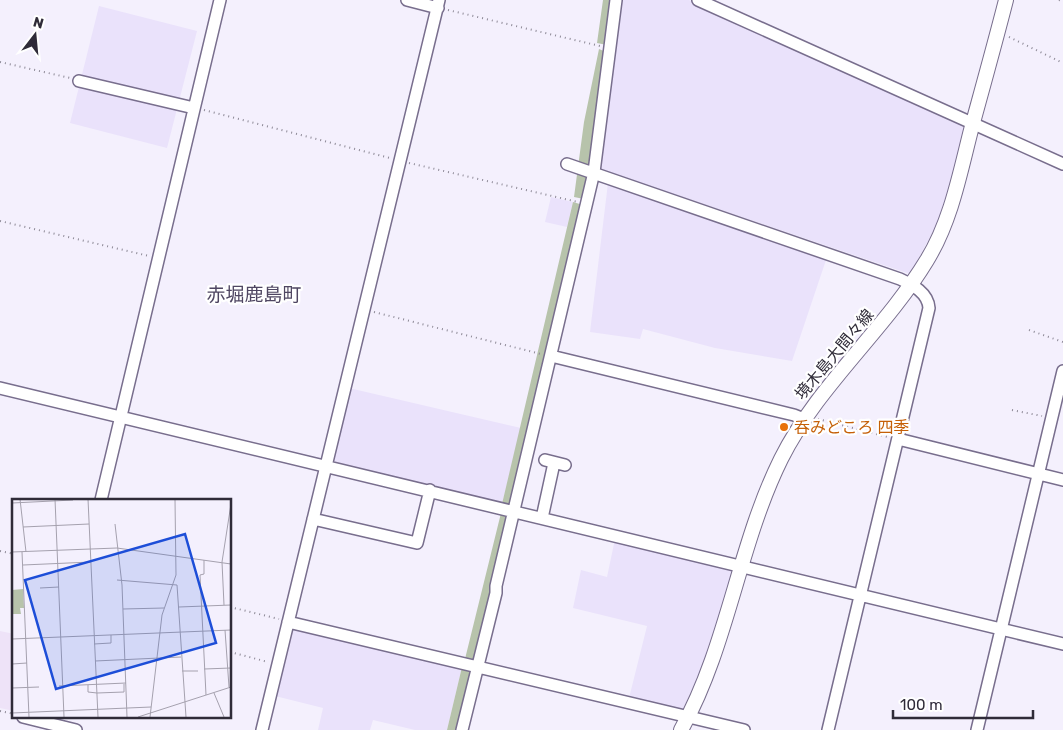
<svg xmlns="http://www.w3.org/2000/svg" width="1063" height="730" font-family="Rubik,'Noto Sans JP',sans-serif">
	<rect width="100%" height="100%" fill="#f4f0fd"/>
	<path fill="#eee3f8" d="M0,631l14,3v77l-14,-3z"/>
	<path fill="#eae2fb" d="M620,0h69l279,126 -31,98 -27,50 -310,-105z
		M99,6l98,25 -30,117 -97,-25z
		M608,183l218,77 -34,101 -77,-13 -72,-19 -3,10 -50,-7z
		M551,197l22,5 -6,25 -22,-5z
		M349,388l172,40 -19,76 -170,-43z
		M615,539l116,28 2,5 -27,87 -24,52 -53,-13 18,-72 -74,-18 8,-38 26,7z
		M291,625l171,42 -15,63h-32l-42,-10 -3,10h-52l5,-22 -48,-12z"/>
	<path fill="#b7c3ab" d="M603,0h10l-6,45 -10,-2z
		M599,49l7,3 -15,114 -7,33 -10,-2 10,-75z
		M573,202l10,3 -70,301 -11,-2z
		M501,513l9,2 -36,148h-10z
		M462,667l12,1 -15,62h-12z"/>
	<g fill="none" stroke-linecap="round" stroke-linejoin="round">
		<g stroke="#786e8d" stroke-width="14">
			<path id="minor" d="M407,0l31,8
				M698,0l365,164
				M79,81l115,27
				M567,164l333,115c13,6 28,14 29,29l-101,422
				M551,356l243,59 10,4
				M0,388l1063,256
				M898,439l165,41
				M545,460l20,5
				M101,500l119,-500
				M542,518l12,-55
				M313,519l104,24 13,-53
				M288,622l456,108
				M23,717l53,13
				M262,730l177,-730
				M462,730l34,-137v-7l98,-414 22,-172
				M977,730l86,-359"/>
		</g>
		<g stroke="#786e8d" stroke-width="16">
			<path id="major" d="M681,730c47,-84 57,-184 100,-271 37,-74 103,-128 146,-199 24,-39 33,-87 44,-130 12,-44 24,-87 35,-130"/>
		</g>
		<path stroke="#8d8996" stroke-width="2" stroke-dasharray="1 4" stroke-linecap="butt" d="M1059,0l4,2
			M448,10l152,36
			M1009,37l54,26
			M0,62l70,16
			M204,110l186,48
			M409,163l169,39
			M0,221l149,35
			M374,312l167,42
			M1029,330l34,12
			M1012,410l30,6
			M818,419l70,18
			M0,551l14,3
			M230,607l49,12
			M230,652l38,10
			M0,711l14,3"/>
		<use href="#minor" stroke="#fff" stroke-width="11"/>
		<use href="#major" stroke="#fff" stroke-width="14"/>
	</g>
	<circle fill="#e8710a" stroke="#fff" stroke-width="2" cx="784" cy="427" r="5"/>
	<g text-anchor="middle" stroke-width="4.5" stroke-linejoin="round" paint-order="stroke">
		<g font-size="16" fill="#2f2b38" stroke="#fff">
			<text transform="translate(834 354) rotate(-50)" y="6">境木島大間々線</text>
		</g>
		<g font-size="16" fill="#c56008" stroke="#fff" text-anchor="start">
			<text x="794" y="433">呑みどころ 四季</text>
		</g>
		<g font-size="19" fill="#4f4662" stroke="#fff">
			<text x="254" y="301">赤堀鹿島町</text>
		</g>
	</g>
	<g transform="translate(12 499)">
		<rect width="219" height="219" fill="#f4f0fd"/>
		<path d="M11,90l1,19h-4l1,6h-9v-24z" fill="#b7c3ab"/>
		<path fill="none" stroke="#a5a1ae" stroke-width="1" d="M8,0l6,53M43,0l9,218M76,0l10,218M0,4l61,-3M103,25l7,61 5,132M11,28l66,-3M0,53l105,-4 114,16M10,53l7,165M192,61v14l-4,1 6,120M11,66l68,-3M105,81l60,5 9,132M28,89l19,-1M212,106l-2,-43 9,-58M167,108l52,-2M111,110l41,-1M213,131l4,57M0,140l219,-9M82,145l17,-1v-8M83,162l86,-4M0,165l15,-1M192,170l27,-1M170,172h16M76,186v7l9,1 27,-1v-8M47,187l67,-3M0,189l27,-1M202,194l10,24M0,214l139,-6M126,218l93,-30M138,218l12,-102 14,-40 -1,-76"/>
		<path fill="#1d4ed8" fill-opacity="0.15" stroke="#1d4ed8" stroke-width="2.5" d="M173,35l31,109 -160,46 -31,-109z"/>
		<rect width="219" height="219" fill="none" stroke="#2f2b38" stroke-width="2.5"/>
	</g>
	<g transform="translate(35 35) rotate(16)" stroke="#ffffff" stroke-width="4" paint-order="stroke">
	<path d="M0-4L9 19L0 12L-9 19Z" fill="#2f2b38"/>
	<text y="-8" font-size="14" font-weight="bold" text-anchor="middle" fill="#2f2b38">N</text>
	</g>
	<path d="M893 710v8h140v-8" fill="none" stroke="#2f2b38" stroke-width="2.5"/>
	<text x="900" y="710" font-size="15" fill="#2f2b38" stroke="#ffffff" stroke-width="4" paint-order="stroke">100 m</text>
</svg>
